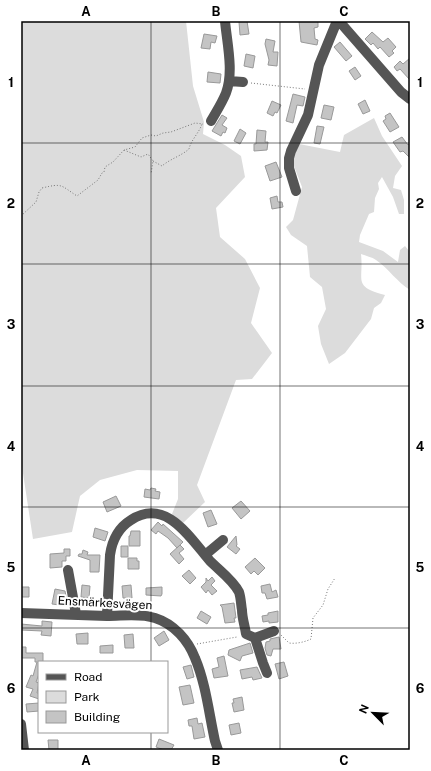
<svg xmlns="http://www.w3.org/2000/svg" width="431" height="771" font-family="'Public Sans',sans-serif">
	<rect width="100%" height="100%" fill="#fff"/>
	<path fill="#dcdcdc" d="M21,21h165l7,65 11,36 -1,12 22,11 16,11 4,21 -29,31 4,29 25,22 15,29 -9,35 21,30 -20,26 -16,1 -39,105 8,17 -22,21 -11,-9 6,-15v-28l-41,-1 -37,10 -20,16 -8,36 -39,7 -12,-79z
		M374,118l8,18 20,30 -7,10 -2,12 8,2 3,10v14h-5l-6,-17 -11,-20 -4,6 1,6 -4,9 -1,14 -5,2 -9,21 -1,7 24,9 15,11 2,-12 5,-4 5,6v38c-13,-8 -21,-21 -34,-30 -4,-3 -10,-4 -15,-6 3,27 -9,32 24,41l-4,8 -7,5 -3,11 -26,34 -16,11 -8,-20 -3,-18 8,-17 -4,-22 -12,-10 -3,-31 -16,-11 -5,-8 7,-7 9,-33 -10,-26 7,-17 41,8 4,-17z"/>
	<path fill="#c4c4c4" stroke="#999" d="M240,21h7l2,13 -9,1 -1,-13z
		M299,21h19v6l-4,1 1,11 3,1 -1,5 -16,-3z
		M372,32l11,10 5,-4 8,9 -4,4 2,2 -5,4 -9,-10 -2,2 -5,-6 -2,2 -6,-6z
		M204,34l13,2 -2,7 -4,-1 -1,7 -9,-1z
		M266,39l9,2 -2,11h5l-1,14 -9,-1 1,-5 -4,-16z
		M340,42l12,14 -6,5 -12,-14z
		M246,54l9,2 -2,12 -9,-2z
		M410,58v22l-10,-11 -3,2 -3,-4 6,-6 3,3z
		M355,67l6,9 -6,4 -6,-9z
		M208,72l13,2 -1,9 -13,-1z
		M293,94l12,3 -2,9 -6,-1 -4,18 -7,-2z
		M365,100l5,11 -7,3 -5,-10z
		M272,101l9,4 -4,8 -2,-1 -2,4 -6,-3z
		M324,105l10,2 -3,13 -10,-2z
		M390,113l9,14 -9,5 -7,-11 3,-2 -1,-3z
		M222,115l5,3 -5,7 5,3 -2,5 -2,-1 -2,4 -9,-5z
		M317,126l7,1 -4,17 -6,-1z
		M240,129l6,4 -6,11 -6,-3z
		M257,130l9,1 -1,11h3l-1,8 -13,1v-7h2z
		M402,137l6,8 2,-2v15l-7,-7 -3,1 -7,-10z
		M276,162l6,15 -12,4 -5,-15z
		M277,196l1,6h4l1,5 -11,2 -2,-11z
		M151,488l5,1 -1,2 5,1 -1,7 -15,-2 1,-8 5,1z
		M116,496l5,10 -14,6 -4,-10z
		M241,501l9,10 -9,8 -9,-11z
		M211,510l6,14 -9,3 -5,-14z
		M158,522l4,4 1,-2 20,18 -6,6 -9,-10 -10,-7 -2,3 -5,-4z
		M95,528l13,4 -3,9 -12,-4z
		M131,531h9v15h-11v-10h1z
		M236,536l1,9 -1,1 4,3 -4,5 -9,-7z
		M180,545l4,4 -5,4 5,6 -5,5 -9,-10z
		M121,546h7v11h-7z
		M64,549h6v7h-4v5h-4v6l-12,1v-14l14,-1z
		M83,550l5,2 -1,3h13l-1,17h-9v-12l-12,-4 1,-2h3z
		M128,558h9v3h2v8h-11z
		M255,558l10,10 -7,7 -4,-4 -3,3 -6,-7z
		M189,570l7,8 -6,6 -8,-8z
		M212,577l3,4 -4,4 6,6 -5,4 -4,-5 -2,3 -5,-6 5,-5v-4l2,3z
		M270,584l2,8 4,-2 2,7 -11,2 -2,-6h-3l-1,-7z
		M82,585l8,1 -1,12 -8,-1z
		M131,585l1,13h-9l-1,-12z
		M21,587h8v10h-8z
		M162,587v7l-1,2 -15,-1v-7z
		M55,589l10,2 3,15 -16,-2z
		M234,603l2,15h-2l1,4 -10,1 -3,-16 -2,-2z
		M201,611l10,6 -4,7 -10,-6z
		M278,611v11l-9,1v-2l-6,1 -1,-6 6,-1v-2z
		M42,621l10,1 -1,14 -10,-1 1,-4 -21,-1v-6l21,2z
		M164,631l5,9 -10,6 -5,-8z
		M88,633v11h-11l-1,-10z
		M133,634l1,14h-9l-1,-13z
		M279,637l2,12h-8l-2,7 -4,-1 -2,-7 1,-6 4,-1v-2z
		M250,643l3,10 -11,3 -2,5 -12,-6 1,-5z
		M113,645v8h-13v-7z
		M21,647h5v6h17v9h-4v12l-3,8 3,1 -2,10h2v6l-9,-3 3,-7 -7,-2 5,-12 2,1 4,-14h-2v-4h-14z
		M224,656l4,20 -14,2 -2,-9 7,-2 -2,-9z
		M284,662l4,14 -9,3 -4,-15z
		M191,665l3,12 -7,2 -4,-12z
		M257,667l5,11 -9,2 -1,-3 -10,2 -2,-9z
		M190,685l4,18 -11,2 -4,-18z
		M242,697l2,13 -10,2 -2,-9h2l-1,-4z
		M39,703v8l-12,1 -1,-8z
		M197,718l1,6 4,-1 3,14 -11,2 -2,-13h-3l-1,-6z
		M239,723l2,10 -10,2 -2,-10z
		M159,739l15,6 -3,5h-7l-8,-3z
		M48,740h10v10h-9z"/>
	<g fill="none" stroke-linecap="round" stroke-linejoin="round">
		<path stroke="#777" stroke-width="1" stroke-dasharray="1 2" stroke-linecap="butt" d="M251,83l54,6
			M124,150l17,7 7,-3 5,7 -2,13
			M153,161l9,5c8,-7 19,-10 27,-17 2,-9 10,-16 13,-25
			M21,216l15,-14 3,-10 3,-4c21,-5 18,-3 35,8l21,-16 4,-7 2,-1 1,-5 8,-5 11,-12 11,-3 7,-9 9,-3 5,1 7,-3 8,-1 24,-9 8,1
			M281,635l8,8c7,1 16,-1 22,-4l2,-21 10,-13 5,-16 7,-11
			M197,644l40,-7"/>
		<path stroke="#555" stroke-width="10" d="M339,21l62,71 9,7
			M229,81l14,1
			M211,121c5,-9 11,-18 15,-28 8,-21 1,-50 -1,-72
			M296,191l-7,-23v-10l2,-7 17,-36 11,-50 18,-44
			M205,555l18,-15
			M68,570l8,44
			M21,613c28,1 57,2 86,3 16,0 33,-3 48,2 19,6 33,22 40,40 11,26 14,56 20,83l3,9
			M107,616l3,-61c2,-14 8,-27 21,-35 35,-23 59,18 79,41 9,9 23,19 29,31 2,6 2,13 3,18 0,8 3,16 4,24l9,4 8,25 4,10
			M255,638l19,-7
			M21,724l3,26"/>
	</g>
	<path fill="none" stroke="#000" stroke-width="1" stroke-opacity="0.55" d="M151,21v641M280,21v729M21,143h389M21,264h389M21,386h389M21,507h389M21,628h389M151,732v18"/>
	<g text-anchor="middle" stroke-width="4" stroke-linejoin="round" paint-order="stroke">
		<g font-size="12" fill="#000" stroke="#fff">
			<text transform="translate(105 603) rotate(3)" y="4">Ensmärkesvägen</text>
		</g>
	</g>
	<rect width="431" height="771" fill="none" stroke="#ffffff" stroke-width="44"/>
	<rect x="38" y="661" width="130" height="72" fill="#ffffff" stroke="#999999"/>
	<rect x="46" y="674" width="20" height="6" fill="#555555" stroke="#999999"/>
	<text x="74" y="681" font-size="12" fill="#000000">Road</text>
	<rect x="46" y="691" width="20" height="12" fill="#dcdcdc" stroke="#999999"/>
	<text x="74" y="701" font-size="12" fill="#000000">Park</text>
	<rect x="46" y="711" width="20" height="12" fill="#c4c4c4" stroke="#999999"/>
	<text x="74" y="721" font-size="12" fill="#000000">Building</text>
	<g transform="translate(373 713) rotate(294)" stroke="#ffffff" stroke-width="3" paint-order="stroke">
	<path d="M0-3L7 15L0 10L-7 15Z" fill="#000000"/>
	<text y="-6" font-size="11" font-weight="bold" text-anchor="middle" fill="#000000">N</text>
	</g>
	<rect x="22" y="22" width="387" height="727" fill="none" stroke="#000" stroke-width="1.5"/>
	<g font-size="13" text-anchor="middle" font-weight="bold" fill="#000">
		<text x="86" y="16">A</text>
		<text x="216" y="16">B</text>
		<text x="344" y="16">C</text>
		<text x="11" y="87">1</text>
		<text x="420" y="87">1</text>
		<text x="11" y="208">2</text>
		<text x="420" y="208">2</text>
		<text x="11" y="329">3</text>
		<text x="420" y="329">3</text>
		<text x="11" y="451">4</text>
		<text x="420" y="451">4</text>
		<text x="11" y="572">5</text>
		<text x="420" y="572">5</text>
		<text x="11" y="693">6</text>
		<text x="420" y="693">6</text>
		<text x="86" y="765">A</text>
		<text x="216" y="765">B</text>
		<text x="344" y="765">C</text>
	</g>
</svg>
